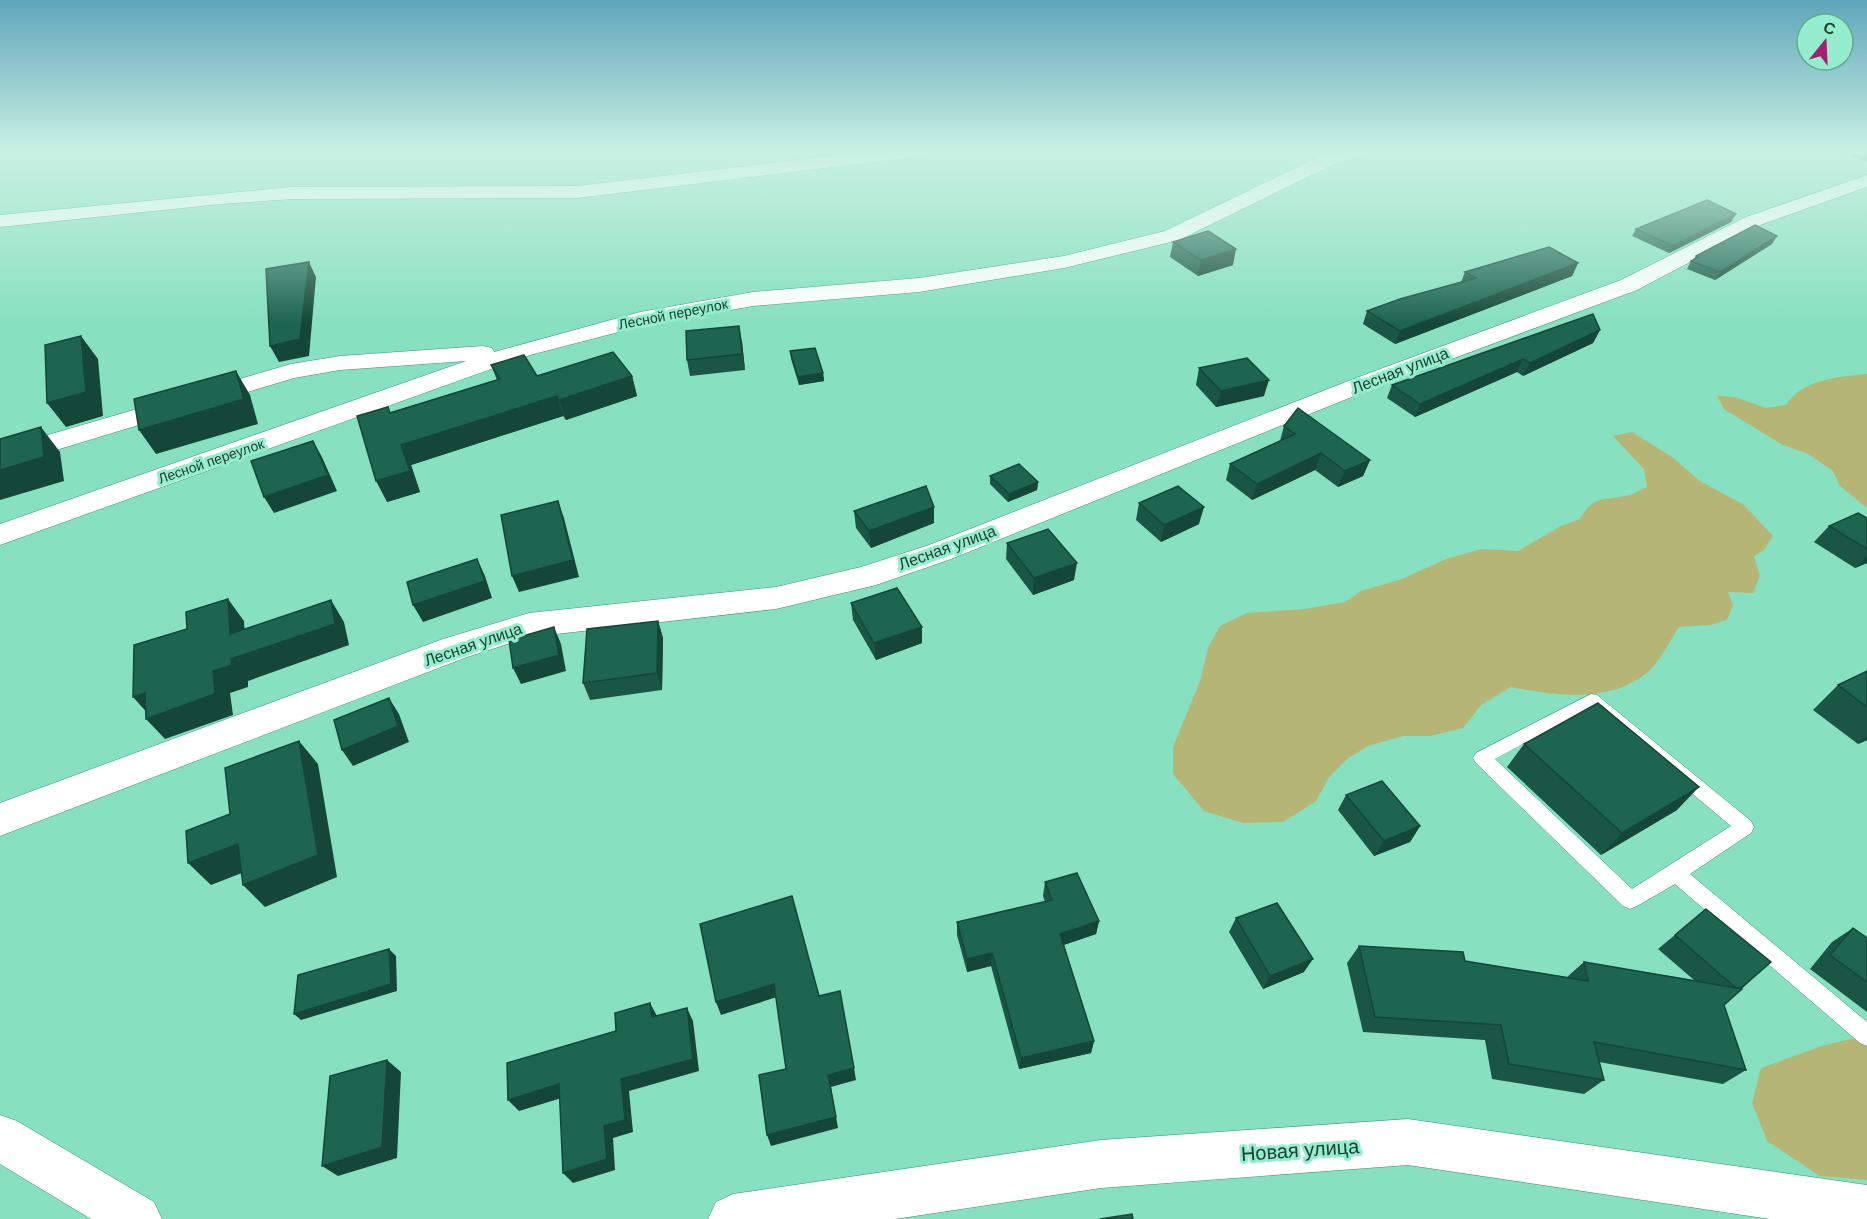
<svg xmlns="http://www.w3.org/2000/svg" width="1867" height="1219" font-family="Helvetica,sans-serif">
	<rect width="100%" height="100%" fill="#87e0c0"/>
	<path fill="#b5b575" d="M1867,374v134l-27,-22 -7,-15 -25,-17 -25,-9 -59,-36 -7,-13 18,1 31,11 20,-3c17,-26 52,-28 81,-31z
		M1632,432l40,25 28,24 44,24 29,31 -9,14 -10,6 6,20 -7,17 -25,-1 5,13 -6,15 -17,5 -31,2c-9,14 -18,32 -29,43 -37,34 -94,26 -139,17l-30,18 -18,23 -33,8h-27l-35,10 -21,13 -18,18 -13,24 -33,21 -40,1 -39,-12 -31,-37v-27l27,-66 8,-33 12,-22 27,-13 58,-4 40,-7 16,-11 41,-12 44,-20 36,-10 36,2 43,-25 19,-7c13,-25 27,-18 49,-24 6,-1 13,-6 18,-8l-3,-18 -31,-33z
		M1867,1035v145l-47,-4 -53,-35 -15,-38 9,-35 61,-22z"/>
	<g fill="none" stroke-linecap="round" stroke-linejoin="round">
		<g stroke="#389376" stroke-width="1">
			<path id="service" d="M1591,694l6,1 154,126 3,6 -3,6 -61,41 177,148v24l-7,-3 -185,-159 -38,22 -7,3 -7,-3 -147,-143 -3,-5 3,-5zM1590,708l141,118 -99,63 -137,-130z"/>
		</g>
		<g stroke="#389376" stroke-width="1">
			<path id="minor" d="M866,152h59l-3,4 -6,1 -339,41 -285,1 -71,5 -221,23v-12l292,-28 285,-1z
				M1334,152h32l-3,4 -29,8 -155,76 -115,28 -145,24 -166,14 -111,20 -112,29 -530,190v-21l466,-163 -126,9 -46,8 -294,89v-18l291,-85 49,-8 143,-10 9,2 2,4 146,-40 113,-20 166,-14 145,-22 101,-25 155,-75z
				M1867,175v12l-107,38 -123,65 -263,98 -423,171 -75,26 -100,24 -246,28 -63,20 -467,179v-33l443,-164 86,-26 247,-26 85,-20 68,-22 427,-167 265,-98 125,-63z
				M0,1115l17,6 137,81 8,17h-71l-91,-55z
				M1408,1119l459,66v34h-97l-362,-54 -307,23 -206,31h-187l8,-17 17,-8 368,-54z"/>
		</g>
		<use href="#service" fill="#fff" fill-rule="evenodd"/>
		<use href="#minor" fill="#fff" fill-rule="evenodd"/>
	</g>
	<path fill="#195744" d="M1847,152h20v10l-21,-8z
		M1731,222l-62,31 -37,-17 4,-7z
		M1173,242l60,23 -35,11 -28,-19z
		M1772,244l-57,36 -28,-11 4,-8 3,-2 2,-3z
		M1578,263l-6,13 -177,68 -32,-20 4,-13 94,-29 4,-10z
		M1600,330l-7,13 -70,33 -6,-4 -102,45 -28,-19 5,-13z
		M742,342l3,28 -55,6 -3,-16z
		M790,351l33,22 1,8 -25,4 -8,-26z
		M491,365l46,11h95l5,20 -71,24 -3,-4 -152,49 9,27 -33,10 4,-90 106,-32z
		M1199,368l65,28 -48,11 -20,-22z
		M1284,426l86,34 -7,16 -25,11 -23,-17 -63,30 -26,-20 4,-16 50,-23z
		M990,476l48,6 -1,8 -29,12 -18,-18z
		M1139,503l60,21 -38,18 -25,-22z
		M934,507v16l-63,25 -15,-20 -2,-17z
		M1867,518v45l-12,5 -41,-26 15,-16z
		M1007,543l67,37 -41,15 -27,-36z
		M851,603l71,24v16l-46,17 -23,-40z
		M658,621l5,17 -1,52 -72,10 -7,-17z
		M1867,671v69l-9,4 -45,-34 25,-25z
		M1524,744l153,66 -76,45 -94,-88z
		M1346,795l74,31 -10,16 -36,14 -36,-46z
		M1045,882l54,39 -3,13 -32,11 30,96 -3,12 -72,16 -28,-103 -24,6 -10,-37v-13l88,-20 -2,-6z
		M1706,909l65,53 -47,43 22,65 -23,14 -124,-22 5,18 -20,14 -92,-15 -7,-39 -122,-8 -16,-69 12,-17 106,15 102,16 17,-15 110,18 -36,-31z
		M1236,918l68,54 -41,17 -34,-57z
		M1853,928l14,10v74l-57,-43 22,-27z"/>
	<path fill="#144737" d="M1736,214l-5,8 -62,31 4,-7z
		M1777,236l-5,8 -57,36 5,-8z
		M1236,249l-3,16 -35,11 3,-16z
		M309,262l7,15 -7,79 -30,6 -9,-16z
		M1578,263l-6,13 -177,68 5,-13z
		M739,326l3,16 3,28 -3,-16z
		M1600,330l-7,13 -70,33 7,-13z
		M81,336l17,23 5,57 -37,11 -19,-24z
		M1523,359l-6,13 -102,45 5,-13z
		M236,371l14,24 8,29 -102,30 -17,-24z
		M823,373l1,8 -25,4 -1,-8z
		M632,376l5,20 -71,24 -7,-20z
		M1269,380l-5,16 -48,11 5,-16z
		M557,396l6,20 -152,49 9,27 -33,10 -11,-21 25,-36z
		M41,427l19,25 4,29 -64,19v-30z
		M313,441l9,16 15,34 -63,22 -10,-16z
		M1321,453l-6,17 -63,30 5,-16z
		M1370,460l-7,16 -25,11 7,-16z
		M1038,482l-1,8 -29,12 1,-8z
		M558,501l6,17 15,59 -60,15 -7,-16z
		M934,507v16l-63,25 -2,-17z
		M1204,507l-5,17 -38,18 3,-17z
		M1867,556v7l-12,5z
		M477,559l8,17 7,22 -69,24 -10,-17z
		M1077,563l-3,17 -41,15 1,-17z
		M228,599l16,22 2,33 85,-54 13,22 5,23 -101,36v6l-18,6 3,22 -68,24 -19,-20 5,-2 -18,-20 80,-26 17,-37z
		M658,621l5,17 -1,52 -5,-17z
		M554,627l7,17 5,27 -45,13 -8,-16z
		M922,627v16l-46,17 -2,-17z
		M389,698l10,16 10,28 -56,24 -11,-16z
		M1867,736v4l-9,4z
		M299,741l19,23 19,113 -72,30 -22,-22z
		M1699,787l-22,23 -76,45 21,-22z
		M1420,826l-10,16 -36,14 10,-15z
		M238,844l22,22 -49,19 -23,-22z
		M1099,921l-3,13 -39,13 3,-13z
		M389,949l7,7 1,35 -96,29 -7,-6z
		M992,953l-1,13 -24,6v-13z
		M1313,959l-9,13 -41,17 7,-13z
		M774,984l3,13 -56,18 -5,-13z
		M650,1003l7,13 -5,1z
		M687,1008l6,13 6,50 -70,20 4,41 -20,6 2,32 -42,13 -10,-10 41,-47 17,-47z
		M1094,1041l-3,12 -72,16 2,-11z
		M387,1060l14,12 -4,86 -59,18 -16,-10z
		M854,1068l2,12 -25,7 7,41 -67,18 -4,-11 61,-60z
		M559,1084l9,12 -49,15 -11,-11z"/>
	<path fill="#1d654f" stroke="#144737" stroke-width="1.5" d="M1707,200l29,14 -63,32 -37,-17z
		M1755,225l22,11 -57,36 -29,-11 7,-4 -2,-1z
		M1208,231l28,18 -35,11 -28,-18z
		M1549,247l29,16 -178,68 -33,-20 33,-12 76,-21 -11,-6z
		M309,262l-9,77 -30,7 -4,-77z
		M1593,314l7,16 -70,33 -7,-4 -103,45 -28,-19z
		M739,326l3,28 -55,6 -1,-29z
		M81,336l5,56 -39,11 -2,-58z
		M815,348l8,25 -25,4 -8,-26z
		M613,352l19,24 -73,24 -2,-4 -156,49 9,26 -34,10 -19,-65 31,-9 2,6 110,-34 -9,-14 33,-10 13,21z
		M1247,358l22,22 -48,11 -22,-23z
		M236,371l8,28 -105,31 -5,-31z
		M1298,408l72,52 -25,11 -24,-18 -64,31 -27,-20 65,-30 -11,-8z
		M41,427l3,30 -44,13v-31z
		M313,441l15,34 -64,22 -13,-36z
		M1019,464l19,18 -29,12 -19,-18z
		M926,486l8,21 -65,24 -15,-20z
		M1178,486l26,21 -40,18 -25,-22z
		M558,501l15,59 -61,16 -11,-61z
		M1858,513l9,5v31l-38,-23z
		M1048,529l29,34 -43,15 -27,-35z
		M477,559l8,22 -72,24 -6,-23z
		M897,588l25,39 -48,16 -23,-40z
		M228,599l2,35 101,-34 4,24 -104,35 1,6 -19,6 2,23 -69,25 -1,-26 -12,4 1,-52 53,-16 -1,-17z
		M658,621l-1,52 -74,10 4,-54z
		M554,627l5,28 -46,13 -4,-28z
		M1867,671v36l-29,-22z
		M389,698l9,28 -56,24 -8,-30z
		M1598,703l101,84 -77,46 -98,-89z
		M299,741l19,114 -75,30 -5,-41 -50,19 -2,-32 44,-17 -5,-46z
		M1382,781l38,45 -36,15 -38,-46z
		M1077,873l22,48 -39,13 34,107 -73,17 -29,-105 -25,6 -10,-37 95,-22 -7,-18z
		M792,896l27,100 21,-5 14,77 -26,7 8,42 -69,18 -8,-60 27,-6 -12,-85 -58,18 -16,-78z
		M1277,903l36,56 -43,17 -34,-58z
		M1706,909l65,53 -30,26h-5l-61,-53z
		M1853,928l14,10v44l-37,-27z
		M1359,946l104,6 2,9 123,20 -4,-19 158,27 -18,16 22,65 -152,-28 10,38 -95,-16 -8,-39 -126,-8z
		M389,949l2,35 -97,30 4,-39z
		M650,1003l2,14 35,-9 6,51 -72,20 4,41 -21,6 3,33 -44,14 -4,-89 -51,16 -1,-37 109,-32 -1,-18z
		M387,1060l-5,87 -60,19 8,-90z
		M1132,1214l1,5h-33z"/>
	<linearGradient id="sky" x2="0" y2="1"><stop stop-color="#60a6ba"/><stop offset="0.47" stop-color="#c9f1e3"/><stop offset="1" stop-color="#c9f1e3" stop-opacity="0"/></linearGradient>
	<rect width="1867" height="323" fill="url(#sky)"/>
	<g text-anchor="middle" stroke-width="6" stroke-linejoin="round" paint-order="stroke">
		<g font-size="14" fill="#1c4134" stroke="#94eecd">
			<text transform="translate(673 314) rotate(-11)" y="5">Лесной переулок</text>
			<text transform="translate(211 461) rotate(-19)" y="5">Лесной переулок</text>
		</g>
		<g font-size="16" fill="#1c4134" stroke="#94eecd">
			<text transform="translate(1400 370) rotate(-21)" y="6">Лесная улица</text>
			<text transform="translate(947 547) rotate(-20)" y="6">Лесная улица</text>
			<text transform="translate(473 644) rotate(-19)" y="6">Лесная улица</text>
		</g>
		<g font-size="20" fill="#1c4134" stroke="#94eecd">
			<text transform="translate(1300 1150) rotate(-4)" y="7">Новая улица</text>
		</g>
	</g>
	<g transform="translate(1825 42) rotate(18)"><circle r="28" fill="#94eecd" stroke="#64a990" stroke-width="1.5"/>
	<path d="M0-4.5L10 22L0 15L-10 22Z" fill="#a2206f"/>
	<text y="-9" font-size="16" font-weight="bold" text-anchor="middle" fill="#1c4134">С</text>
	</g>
</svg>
